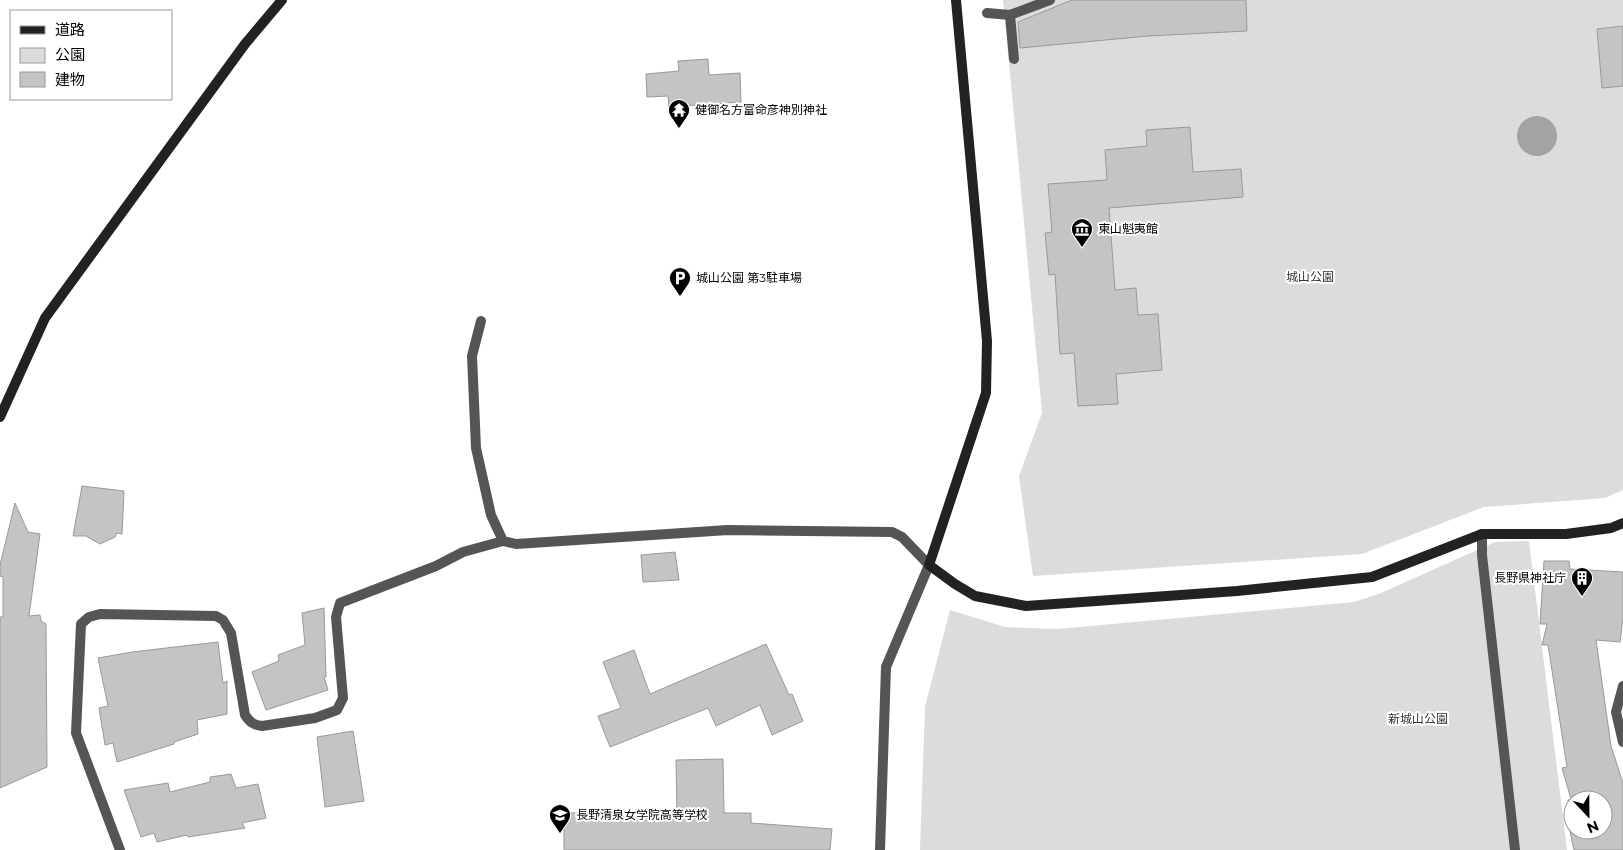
<svg xmlns="http://www.w3.org/2000/svg" width="1623" height="850" font-family="Montserrat,'Noto Sans JP',sans-serif">
	<rect width="100%" height="100%" fill="#fff"/>
	<path fill="#dcdcdc" d="M1003,0h620v490l-18,8 -121,9 -122,47 -329,22 -14,-100 23,-63z
		M1529,541l38,309h-647l5,-143 25,-97 55,17 52,2 297,-27 27,-9 114,-51z"/>
	<path fill="#a3a3a3" d="M1517 136a20 20 0 1 1 40 0a20 20 0 1 1-40 0Z"/>
	<path fill="#c4c4c4" stroke="#999" fill-rule="evenodd" d="M1072,0h174l1,31 -99,5 -128,12 -2,-26z
		M1623,26v60l-21,2 -5,-59z
		M708,59l1,16 31,-2 1,29 -72,5 -1,-11 -21,1 -1,-23 33,-3 -1,-10z
		M1190,127l3,45 48,-3 2,28 -134,11 6,82 21,-2 2,27 20,-1 4,56 -46,4 2,30 -40,2 -4,-53 -14,1 -5,-80 -6,1 -4,-42 7,-1 -4,-48 59,-4 -2,-30 42,-4 -1,-16z
		M82,486l42,5 -2,43 -5,-1 -2,4 -15,7 -14,-8h-13z
		M15,503l13,29 12,2 -11,82 11,-1 1,6 5,3 1,143 -47,21v-171h3v-40l-3,-1v-11z
		M675,552l4,28 -36,2 -2,-27z
		M1544,561h25l1,8 53,3v46l-3,24 -24,-2 15,106 12,37v67h-49l-5,-23 4,-1 -5,-26 3,-1 -9,-31 5,-1 -19,-122h-6l5,-21h-7zM1573,800h30v30h-30z
		M324,608l2,69h-2l4,13 -62,20 -14,-38 27,-11 -1,-6 27,-10 -3,-32z
		M218,642l5,41 4,-2v33l-30,6 1,14 -24,8v2l-57,18 -4,-19 -8,2 -6,-37 9,-2 -10,-48 34,-6z
		M766,644l23,51 3,-1 11,27 -31,14 -12,-30 -44,21 -8,-18 -98,39 -12,-31 23,-8 -18,-46 31,-12 16,44z
		M353,731l11,70 -39,6 -8,-70z
		M723,759l1,54h27v10l81,6 -2,21h-266v-37h113l-1,-53z
		M231,774l5,14 22,-4 8,34 -24,5 3,5 -57,9 -1,-2 -30,7 -3,-9 -13,4 -17,-47 44,-7 2,9 40,-10v-5z"/>
	<g fill="none" stroke-linecap="round" stroke-linejoin="round">
		<path stroke="#555" stroke-width="10" d="M987,13l23,2 4,44
			M1010,15l40,-15
			M481,321l-9,35 4,92 15,67 12,26 13,3 212,-14 164,2 10,5 27,28 -43,102 -6,183
			M1482,534v21l33,295
			M1623,686l-7,26 7,30
			M120,850l-44,-117 5,-109 8,-7 11,-3 116,2 7,4 8,13 14,82c5,7 8,10 17,11l53,-8 22,-8 6,-12 -7,-81 4,-14 96,-37 27,-14 40,-11"/>
		<path stroke="#222" stroke-width="10" d="M956,0l31,341 -1,52 -57,172 26,19 20,12 51,10 211,-15 135,-14 110,-43h84l45,-6 12,-5
			M0,417l45,-99 200,-274 37,-44"/>
	</g>
	<defs>
		<g id="temple-pin" transform="scale(1.125)"><path d="M0 17L-7.5 6A9.5 9.5 0 1 1 7.5 6Z" fill="#000" stroke="#fff"/><path d="M0-6L5-2H3V0L6.5 2.5H4V6H1.5V3h-3V6H-4V2.5H-6.5L-3 0V-2H-5Z" fill="#fff"/></g>
		<g id="museum-pin" transform="scale(1.125)"><path d="M0 17L-7.5 6A9.5 9.5 0 1 1 7.5 6Z" fill="#000" stroke="#fff"/><path d="M0-6L6-3V-2H-6V-3ZM-5-1h2V3h-2ZM-1-1h2V3h-2ZM3-1h2V3H3ZM-6 4H6V6H-6Z" fill="#fff"/></g>
		<g id="parking-pin" transform="scale(1.125)"><path d="M0 17L-7.5 6A9.5 9.5 0 1 1 7.5 6Z" fill="#000" stroke="#fff"/><path d="M-3.5-5.5H1a3.5 3.5 0 0 1 0 7H-1V5.5H-3.5ZM-1-3.4V-.6H.8a1.4 1.4 0 0 0 0-2.8Z" fill="#fff"/></g>
		<g id="building-pin" transform="scale(1.125)"><path d="M0 17L-7.5 6A9.5 9.5 0 1 1 7.5 6Z" fill="#000" stroke="#fff"/><path d="M-4-6H4V6H1V3H-1V6H-4ZM-2.5-4.3h1.7v1.8h-1.7ZM.8-4.3h1.7v1.8H.8ZM-2.5-1h1.7V.8h-1.7ZM.8-1h1.7V.8H.8Z" fill="#fff"/></g>
		<g id="school-pin" transform="scale(1.125)"><path d="M0 17L-7.5 6A9.5 9.5 0 1 1 7.5 6Z" fill="#000" stroke="#fff"/><path d="M0-5L7-2L0 1L-7-2ZM-4 1L0 2.5L4 1V4Q0 6-4 4Z" fill="#fff"/></g>
	</defs>
	<g fill-rule="evenodd">
		<use href="#temple-pin" x="679" y="110"/>
		<use href="#museum-pin" x="1082" y="229"/>
		<use href="#parking-pin" x="680" y="278"/>
		<use href="#building-pin" x="1582" y="578"/>
		<use href="#school-pin" x="560" y="815"/>
	</g>
	<g text-anchor="middle" stroke-width="4" stroke-linejoin="round" paint-order="stroke">
		<g font-size="12" fill="#000" stroke="#fff" text-anchor="start">
			<text x="695" y="114">健御名方富命彦神別神社</text>
			<text x="1098" y="233">東山魁夷館</text>
			<text x="696" y="282">城山公園 第3駐車場</text>
			<text x="1566" y="582" text-anchor="end">長野県神社庁</text>
			<text x="576" y="819">長野清泉女学院高等学校</text>
		</g>
		<g font-size="12" fill="#333" stroke="#fff">
			<text x="1310" y="281">城山公園</text>
			<text x="1418" y="723">新城山公園</text>
		</g>
	</g>
	<rect x="10" y="10" width="162" height="90" fill="#ffffff" stroke="#999999"/>
	<rect x="20" y="26" width="25" height="8" fill="#222222" stroke="#999999"/>
	<text x="55" y="35" font-size="15" fill="#000000">道路</text>
	<rect x="20" y="48" width="25" height="15" fill="#dcdcdc" stroke="#999999"/>
	<text x="55" y="60" font-size="15" fill="#000000">公園</text>
	<rect x="20" y="72" width="25" height="15" fill="#c4c4c4" stroke="#999999"/>
	<text x="55" y="85" font-size="15" fill="#000000">建物</text>
	<g transform="translate(1588 815) rotate(158)"><circle r="24" fill="#ffffff" stroke="#999999"/>
	<path d="M0-4L9 19L0 12L-9 19Z" fill="#000000"/>
	<text y="-8" font-size="14" font-weight="bold" text-anchor="middle" fill="#000000">N</text>
	</g>
</svg>
